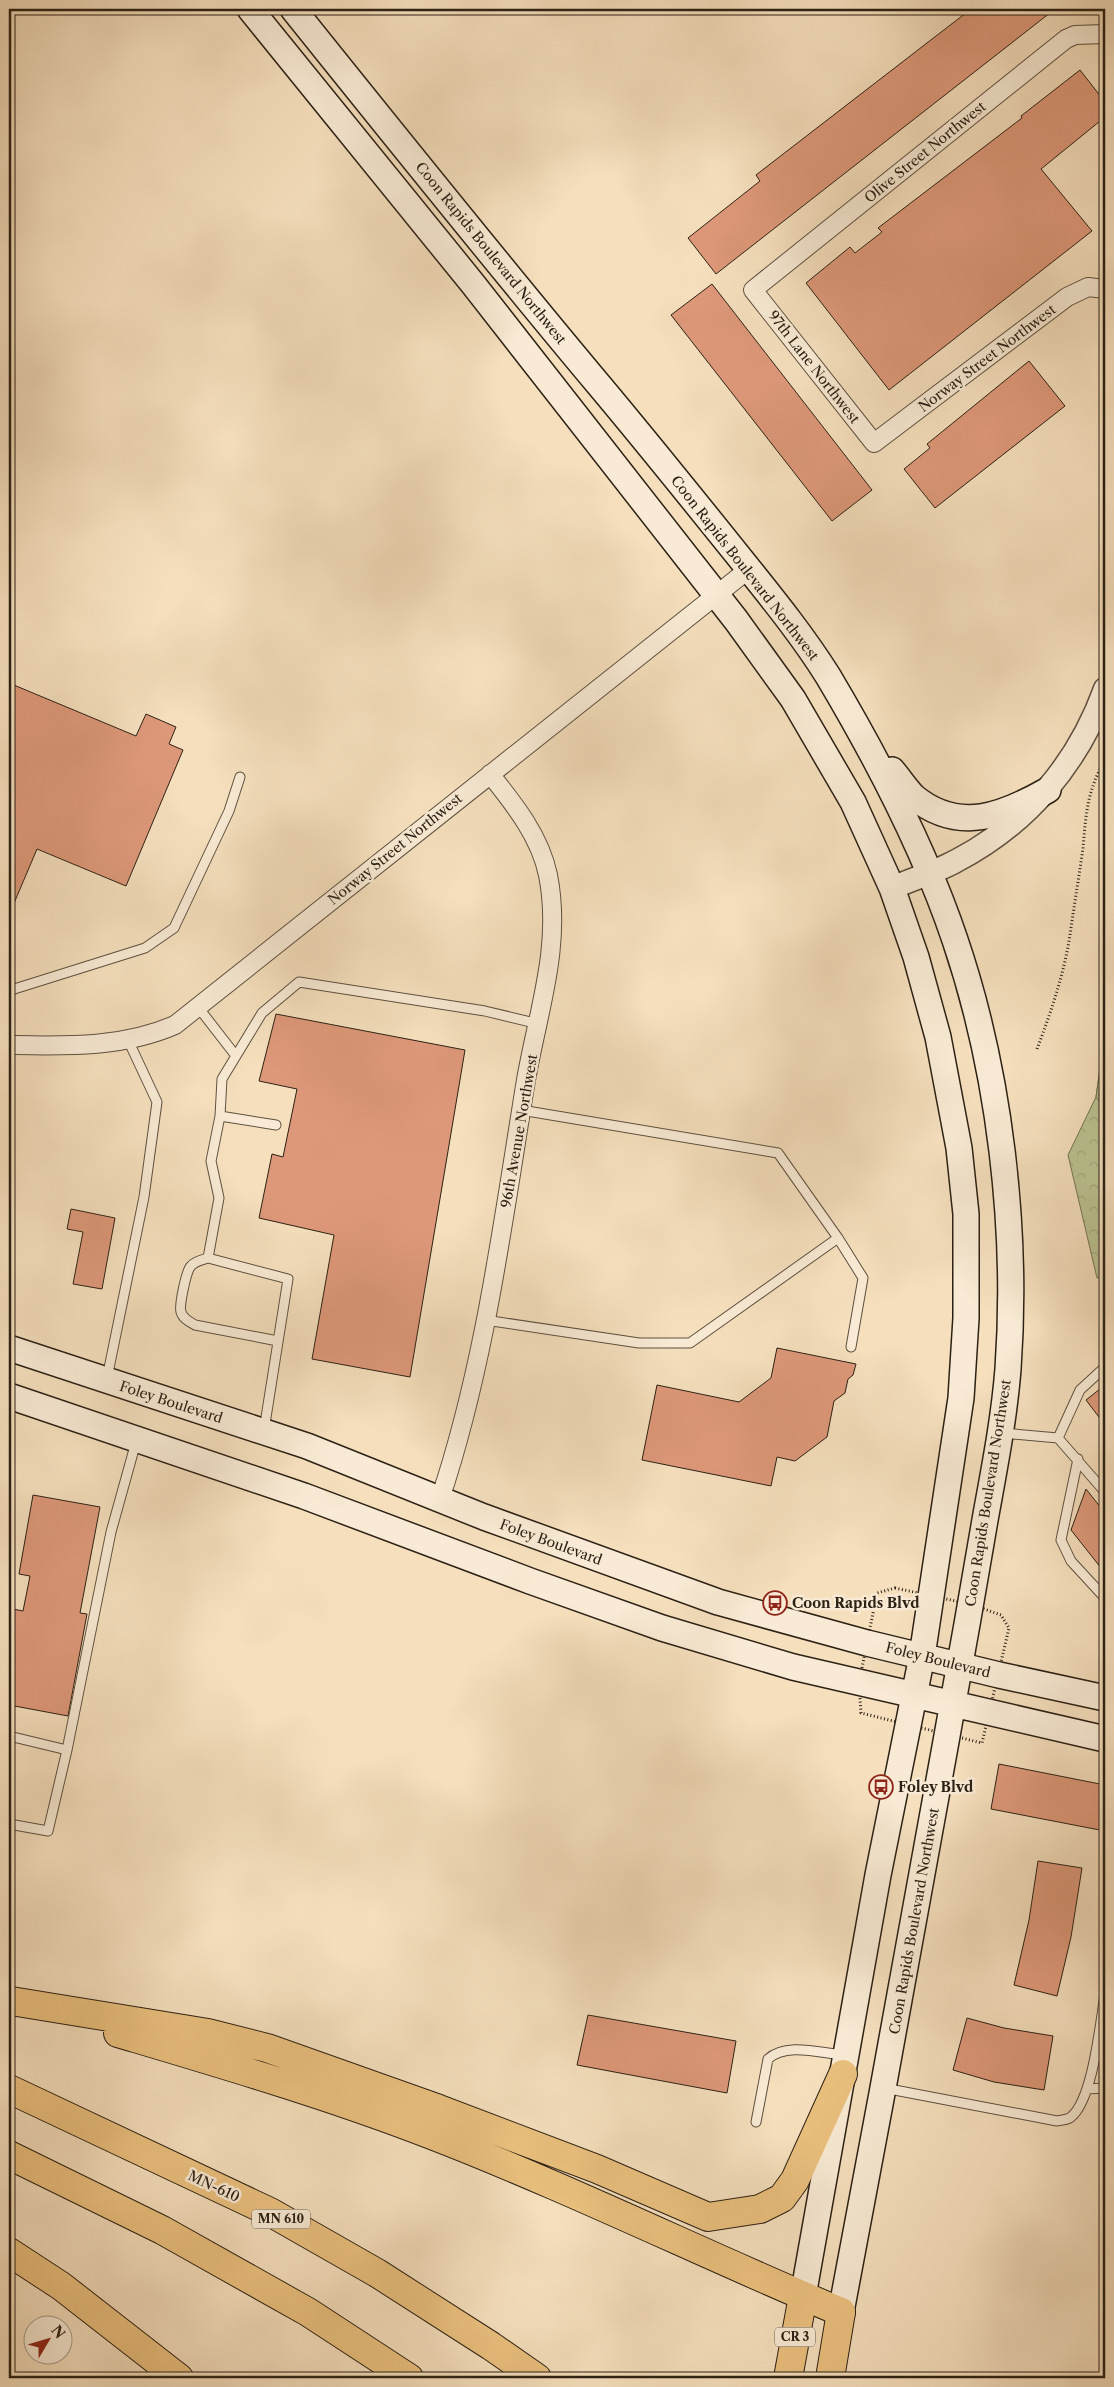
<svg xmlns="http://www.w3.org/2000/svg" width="1114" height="2387" font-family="'Libre Caslon Text',serif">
	<defs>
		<pattern id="forest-crowns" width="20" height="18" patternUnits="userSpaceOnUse" patternTransform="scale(1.25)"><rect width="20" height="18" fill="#bbc291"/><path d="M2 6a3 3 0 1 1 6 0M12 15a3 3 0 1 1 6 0" fill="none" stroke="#a1a67c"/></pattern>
		<pattern id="park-tufts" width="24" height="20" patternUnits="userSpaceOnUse" patternTransform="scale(1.25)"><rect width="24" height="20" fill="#bbc291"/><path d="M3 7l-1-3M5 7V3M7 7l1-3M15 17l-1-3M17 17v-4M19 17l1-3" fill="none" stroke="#a1a67c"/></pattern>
	</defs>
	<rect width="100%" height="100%" fill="#f5dfbd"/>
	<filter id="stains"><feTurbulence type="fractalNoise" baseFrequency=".004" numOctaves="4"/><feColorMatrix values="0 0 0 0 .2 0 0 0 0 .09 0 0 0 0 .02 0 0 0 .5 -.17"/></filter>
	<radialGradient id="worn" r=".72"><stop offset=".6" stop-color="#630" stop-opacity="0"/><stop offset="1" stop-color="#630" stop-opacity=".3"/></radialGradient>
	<path fill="url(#forest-crowns)" stroke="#747253" d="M1105,1033v244l-8,1 -29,-123 28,-58z"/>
	<path fill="url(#park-tufts)" stroke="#747253" d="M1105,1033v76l-9,-12z"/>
	<path fill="#dd9879" stroke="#2c2115" d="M971,9h84l-339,265 -28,-36 72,-57 -4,-6z
		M1080,70l25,32v15l-64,52 51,62 -203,159 -83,-107 44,-36 5,6 27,-21 -4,-4 144,-110 -1,-2z
		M712,284l160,206 -40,31 -161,-206z
		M1029,361l36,45 -130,102 -31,-39 26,-21 -3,-4z
		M9,683l127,53 10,-22 30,13 -7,17 14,6 -57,136 -89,-37 -28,66z
		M276,1014l189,36 -55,327 -98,-18 22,-124 -75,-17 13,-64 11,3 14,-68 -38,-8z
		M71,1209l44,9 -13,71 -29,-5 10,-52 -16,-3z
		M777,1348l79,16 -3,11 -5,4 -3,14 -11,8 -7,36 -32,24 -18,-4 -6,29 -129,-26 15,-75 82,17 32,-24z
		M1105,1385v40l-19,-25z
		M1086,1489l19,24v60l-34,-43z
		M33,1495l67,12 -20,106 7,1 -19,102 -59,-11v-75l4,-21 10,2 7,-35 -11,-2z
		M999,1764l106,21v46l-114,-22z
		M1038,1861l44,7 -11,69 -14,59 -43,-11 15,-65z
		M588,2015l148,26 -9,52 -150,-28z
		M967,2018l37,10 49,8 -9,54 -50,-8 -41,-12z"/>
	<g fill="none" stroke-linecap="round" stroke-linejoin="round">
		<g stroke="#5e503f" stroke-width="11">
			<path id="service" d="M9,993l2,-3 134,-42 29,-20 55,-117 11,-34
				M198,1007l38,49
				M220,1116l56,9
				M838,1238l25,40 -12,69
				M208,1258c-6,2 -13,3 -17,8 -5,5 -12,40 -10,46 2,7 9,10 14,13l83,16
				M485,1320l154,23h51l148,-105 -60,-85 -257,-43
				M107,1378l37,-181 13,-95 -29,-62
				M264,1430l24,-151 -80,-21 11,-60 -8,-37 9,-45 2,-37 40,-66 37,-31 186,29 54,13
				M1003,1433l55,5 47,54
				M1058,1438l22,-48 25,-23
				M1078,1459l-17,81 10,21 34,37
				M9,1736l58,14
				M9,1824l39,7 19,-81 44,-218 25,-90
				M884,2088l173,33c4,-1 11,-1 14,-4 22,-18 29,-93 34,-122
				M1087,2089l18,-1
				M756,2122l12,-63c18,-17 52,-6 75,-4"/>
		</g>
		<g stroke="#5e503f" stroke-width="20">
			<path id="minor" d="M1105,34l-30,1 -9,4 -313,251 121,153 193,-146 21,-10 17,2
				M9,1045c57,1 113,3 166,-20l574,-456
				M440,1499c45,-134 63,-279 86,-419 12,-69 36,-134 22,-205 -8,-39 -34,-71 -58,-101"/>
		</g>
		<g stroke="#5e503f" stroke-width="25">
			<path id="tertiary" d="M892,888c21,-9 44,-16 64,-27 71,-37 122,-97 149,-172"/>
		</g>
		<g stroke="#2c2115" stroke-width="28">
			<path id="secondary" d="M250,9l223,275 263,336 57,79 60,103 39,86 24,69 22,80 21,111 7,66v104l-5,80 -39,258 -44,219 -75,421
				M293,9c101,126 202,252 306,376 47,56 92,112 137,168 32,40 65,80 92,123 50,84 96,172 127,264 45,132 63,290 53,429 -4,51 -14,101 -23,151 -13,76 -26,151 -40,227 -34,188 -68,377 -104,565
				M892,770c7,8 14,19 22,27 45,37 90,18 134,-7
				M9,1348l298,98 177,71 234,85 149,41 132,32 106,23
				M9,1396l295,100 226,85 132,47 131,39 312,72"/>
		</g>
		<g stroke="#2c2115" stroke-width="30">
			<path id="primary" d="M788,2378l15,-82
				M830,2378l11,-66"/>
		</g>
		<g stroke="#2c2115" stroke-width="30">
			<path id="motorway" d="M11,2001l197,32 59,15 172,61 158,60 111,48 52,-8 22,-11 13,-18 48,-106
				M118,2033c104,31 210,62 311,101 140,54 274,120 412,178
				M9,2089l261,123 107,61 114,73 46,32
				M9,2155l153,75 146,82 101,66
				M9,2252l52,34 118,92"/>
		</g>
		<path stroke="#2c2115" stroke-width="3" stroke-dasharray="1 2.5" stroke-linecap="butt" d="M1037,1049c14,-37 27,-75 33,-114 4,-29 9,-58 13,-87 3,-34 4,-57 22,-88
			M895,1588l75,16 31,11 8,13 -27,115 -121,-30 -2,-30 18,-90z"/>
		<use href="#service" stroke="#f8ead4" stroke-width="9"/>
		<use href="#minor" stroke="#f8ead4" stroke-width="18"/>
		<use href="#tertiary" stroke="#f8ead4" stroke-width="22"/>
		<use href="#secondary" stroke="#f8ead4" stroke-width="25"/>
		<use href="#primary" stroke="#eac07e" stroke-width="28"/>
		<use href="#motorway" stroke="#eac07e" stroke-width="28"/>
	</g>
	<defs>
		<g id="bus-ring" transform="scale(1.25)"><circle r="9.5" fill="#f8ead4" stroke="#8f2418" stroke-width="1.5"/><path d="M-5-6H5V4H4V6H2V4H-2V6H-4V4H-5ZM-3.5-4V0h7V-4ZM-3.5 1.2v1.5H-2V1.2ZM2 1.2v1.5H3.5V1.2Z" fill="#8f2418"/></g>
	</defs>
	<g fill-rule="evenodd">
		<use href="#bus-ring" x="775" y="1603"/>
		<use href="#bus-ring" x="881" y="1787"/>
	</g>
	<g text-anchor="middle" stroke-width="5" stroke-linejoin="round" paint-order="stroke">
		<g fill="#f8ead4" stroke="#695d4e" stroke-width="1">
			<rect x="252" y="2209.5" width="58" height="19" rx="4"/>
			<rect x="775" y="2327.5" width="40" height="19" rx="4"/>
		</g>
		<g font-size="12" font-weight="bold" fill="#2c2115">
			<text x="281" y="2223">MN 610</text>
			<text x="795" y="2341">CR 3</text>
		</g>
		<g font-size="14" fill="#2c2115" stroke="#f8ead4">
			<text transform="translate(925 152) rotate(-39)" y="5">Olive Street Northwest</text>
			<text transform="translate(491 253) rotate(51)" y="5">Coon Rapids Boulevard Northwest</text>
			<text transform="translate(987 358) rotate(-37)" y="5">Norway Street Northwest</text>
			<text transform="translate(814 367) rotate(52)" y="5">97th Lane Northwest</text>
			<text transform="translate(745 568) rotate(52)" y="5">Coon Rapids Boulevard Northwest</text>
			<text transform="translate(395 849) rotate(-39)" y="5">Norway Street Northwest</text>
			<text transform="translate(519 1131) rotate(-80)" y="5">96th Avenue Northwest</text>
			<text transform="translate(171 1402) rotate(18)" y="5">Foley Boulevard</text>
			<text transform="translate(988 1493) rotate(-81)" y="5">Coon Rapids Boulevard Northwest</text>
			<text transform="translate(551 1542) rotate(20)" y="5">Foley Boulevard</text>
			<text transform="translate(938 1660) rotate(14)" y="5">Foley Boulevard</text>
			<text transform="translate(914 1921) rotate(-80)" y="5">Coon Rapids Boulevard Northwest</text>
			<text transform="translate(214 2186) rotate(25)" y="5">MN-610</text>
		</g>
		<g font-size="14" font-weight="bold" fill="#2c2115" stroke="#f8ead4" text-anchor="start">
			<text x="792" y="1608">Coon Rapids Blvd</text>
			<text x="898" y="1792">Foley Blvd</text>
		</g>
	</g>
	<rect width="1114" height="2387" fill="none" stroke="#f5dfbd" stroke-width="30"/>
	<rect x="10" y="10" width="1094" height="2367" fill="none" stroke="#2c2115" stroke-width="2.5"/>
	<rect x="15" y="15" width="1084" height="2357" fill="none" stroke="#2c2115"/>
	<g transform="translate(48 2340) rotate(52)"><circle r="24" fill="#f8ead4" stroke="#a69a88"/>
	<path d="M0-4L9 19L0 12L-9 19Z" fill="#8f2418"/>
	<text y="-8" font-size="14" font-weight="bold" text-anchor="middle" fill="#2c2115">N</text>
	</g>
	<rect width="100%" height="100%" filter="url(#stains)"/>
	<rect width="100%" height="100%" fill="url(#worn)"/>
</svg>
